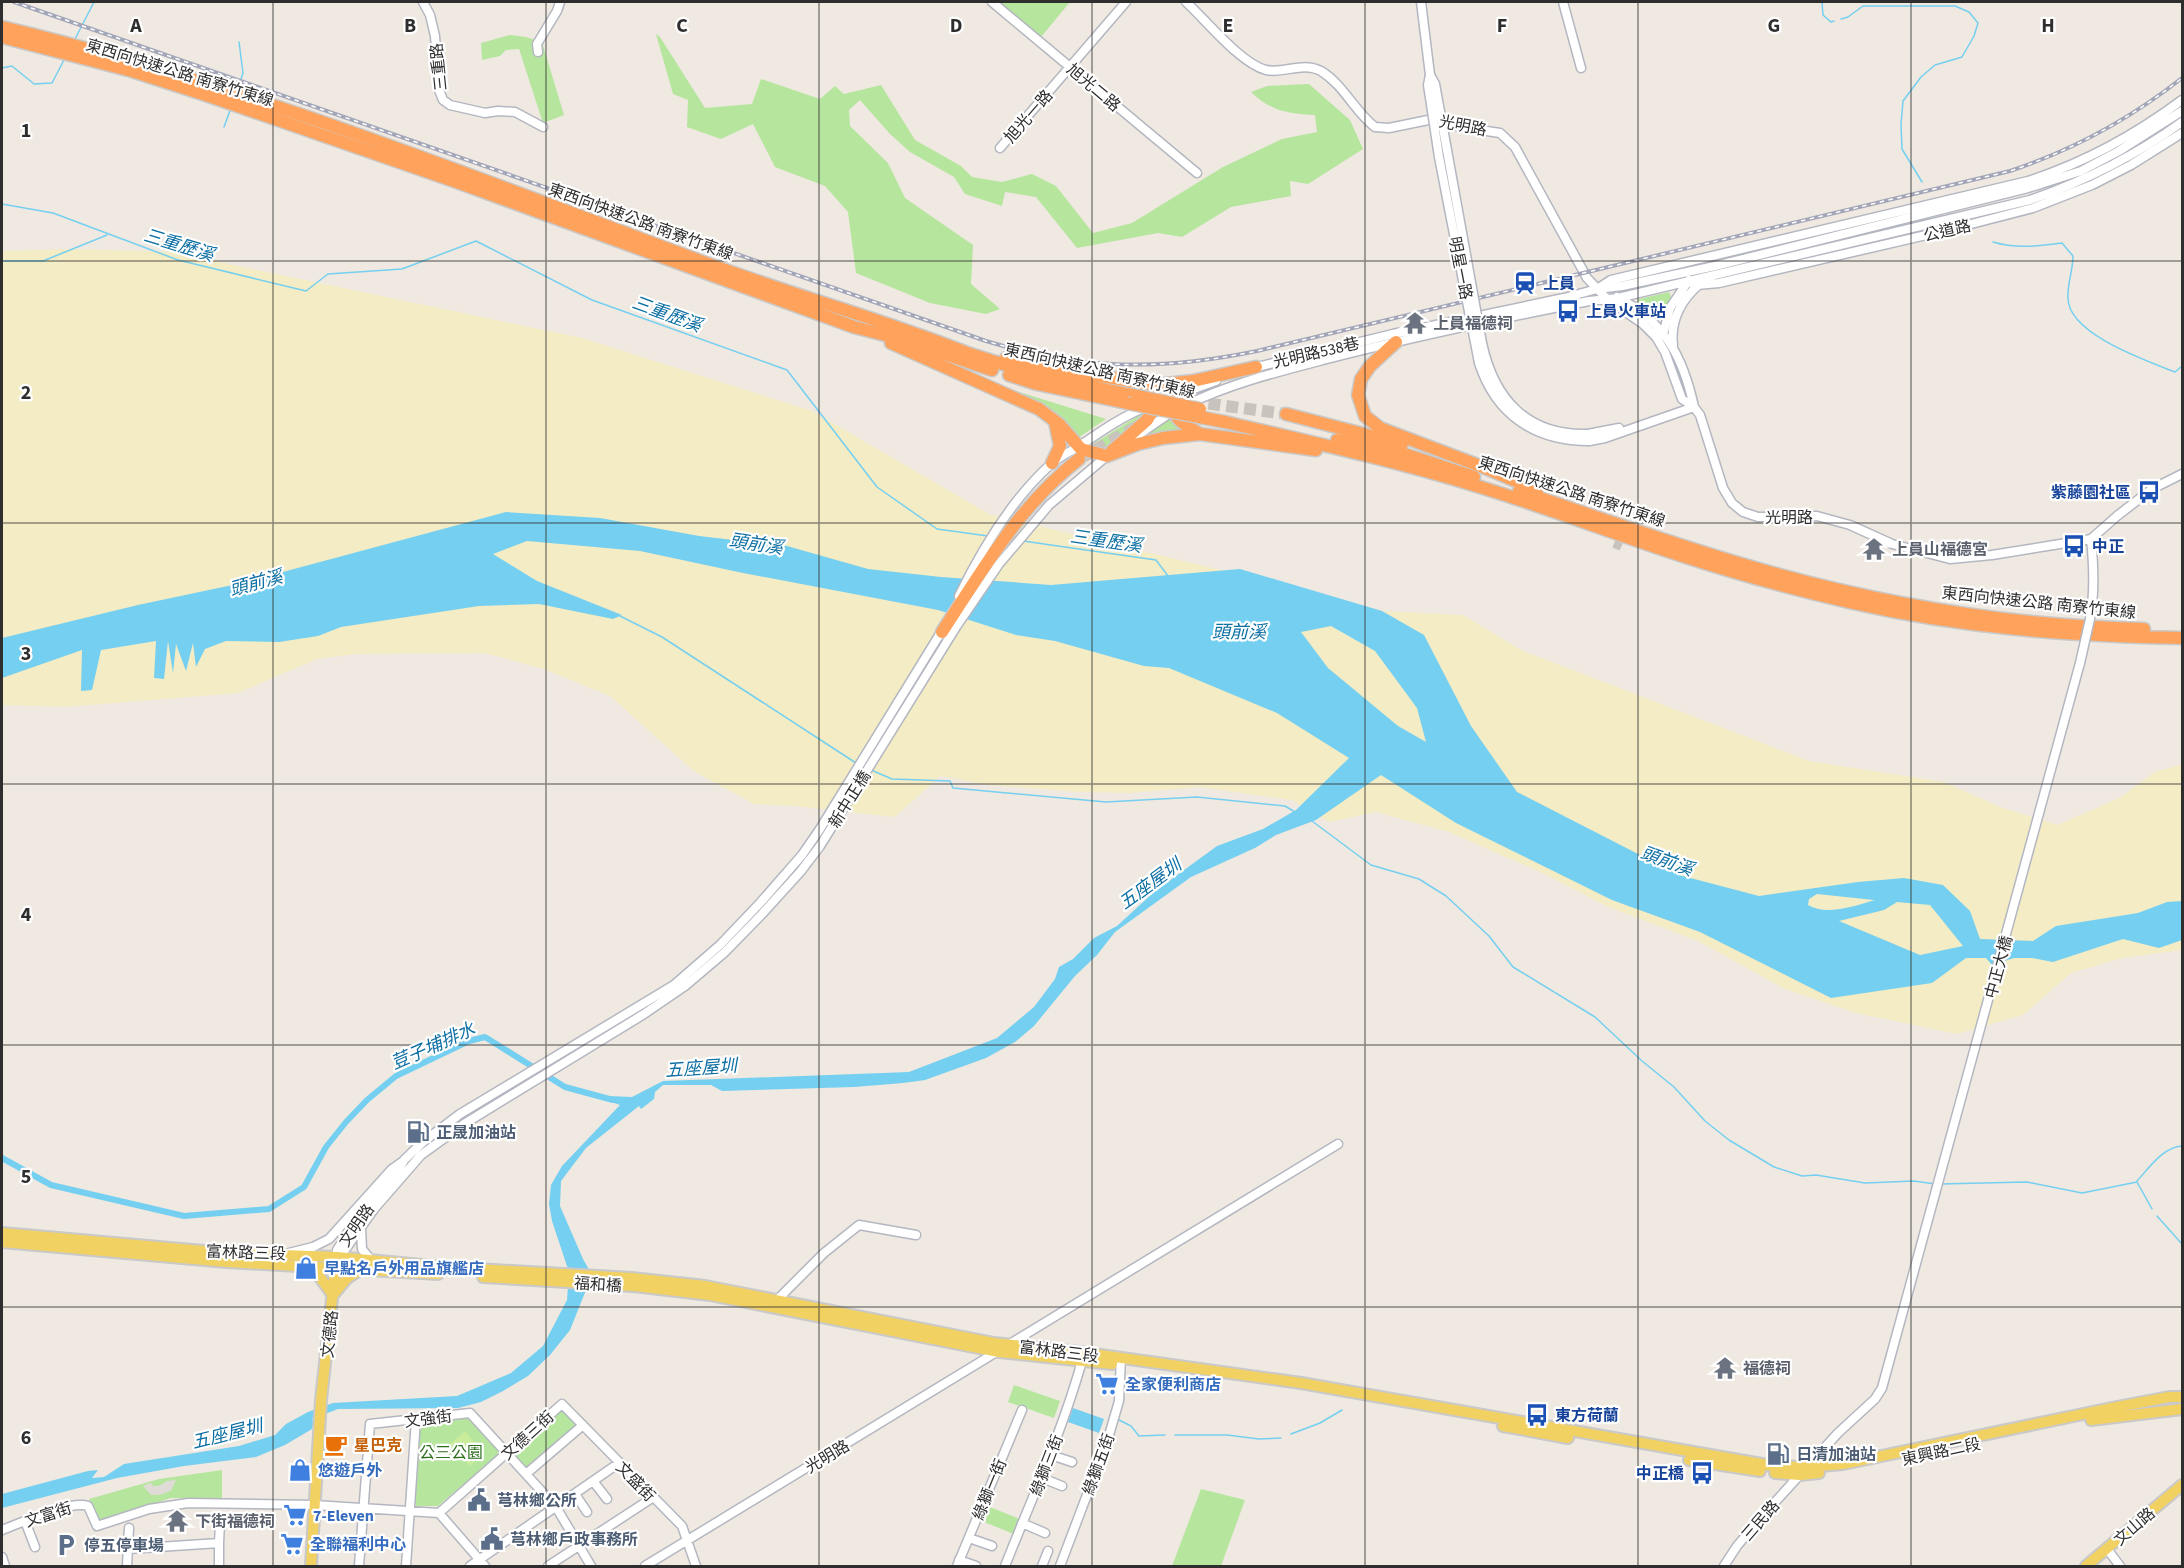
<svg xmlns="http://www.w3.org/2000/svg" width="2184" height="1568" font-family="'Source Sans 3','Noto Sans TC',sans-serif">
	<rect width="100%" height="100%" fill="#efe9e1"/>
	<path fill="#b6e59e" d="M997,2h73l-29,35z
		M656,34l4,3 45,71 47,-4 9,-25 59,20 15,-13 9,8 37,-9 34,55 46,26 11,11 30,5 30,-8 24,12 37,47 39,-10 91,-56 59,-28 35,-7 -2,-17c-26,-1 -45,-4 -64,-23l16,-6 42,-2 41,36 13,29 -55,35 -18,-3 1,15 -60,11 -49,30 -24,-4 -81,15 -41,-51 -31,-5 -3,14 -37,-12 -11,-17 -44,-25 -20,-18 -30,-34 -11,10 1,16 38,37 17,35 68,47 -2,39 29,25 -14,5 -56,-11 -74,-30 -8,-61 -23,-26 -50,-19 -22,-43 -32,15 -34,-12 1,-27 -15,-6z
		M510,35l16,2 16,5 22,73 -21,8 -24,-74 -13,1 -6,6 -18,4 -1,-17z
		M1669,292l2,4 -9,21 -4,3 -21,-17 2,-4z
		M993,384l113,35 -28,19z
		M1154,406l-12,14 -37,30 -17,-3z
		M1170,417l10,12 -42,12z
		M1014,1385l46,16 -6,17 -46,-16z
		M559,1410h6l11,11 1,7 -46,39 -6,1 -9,-11v-7z
		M469,1418l30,32v4l-61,52h-21l-4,-4 8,-79z
		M222,1470v29l-51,-1 -71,23 -4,-3 -7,-19 70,-20z
		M1201,1489l44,11 -24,66h-49z
		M990,1507l30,12 -6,15 -30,-12z"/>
	<path fill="#f3ecc5" d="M72,249l100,3 410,86 230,73 177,103 269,65 124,32 81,4 58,35 288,111 135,21 56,25 58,18 63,-28 34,-25 27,-8v186l-60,8 -51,15 -48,42 -66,19 -101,-21 -71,-24 -87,-48 -92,-35 -61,-32 -96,-42 -73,-20 -47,10 -37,-22 -92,-13 -71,6 -51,-1 -89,-7 -49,-9 -45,41 -100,-11 -41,-2 -59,-32 -85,-76 -66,-27 -59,-16 -130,1 -38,5 -79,34 -172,14 -64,-2v-454z"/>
	<path fill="#c9ec9a" d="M465,1431l19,23 -14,12 -20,-22z"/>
	<path fill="#dfdcd8" d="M176,1480l-5,11 -12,4h-8l-8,-9 8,-3 2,3h6l8,-5z"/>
	<path fill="#75cff0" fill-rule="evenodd" d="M506,512l94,6 99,18 88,10 81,23 73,8 110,8 189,-16 142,42 42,24 47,91 46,66 162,83 80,21 99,-14 46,-4 39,7 27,26 10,28 53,2 23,-15 82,-13 29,-11 15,-1v39l-23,8 -36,-9 -70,23 -21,-4h-18l-22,7 -6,-7h-20l-34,25 -101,15 -131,-66 -88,-32 -156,-77 -75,-48 -65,45 -40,15 -21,13 -64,29 -76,55 -18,23 -22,21 -41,50 -19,16 -29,16 -61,22 -22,3 -49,4 -132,4 -11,-6h-48l-8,7 -1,7 -13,10 -2,-3 -53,42 -25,33 -1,25 23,53 9,16 -22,55 -20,25 -22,21 -25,15 -22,11 -23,6 -120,1 -26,10 2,2 -2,8 -27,16 -29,12 -72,9 -67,12 -115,30v-14l86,-23 10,-1 -6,8 12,-1 20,-13 115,-18 36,-11 11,-11 22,-12 25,-9 124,-7 54,-23 32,-27 24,-46 2,-28 -17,-51 -3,-17 2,-19 11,-19 58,-61 -17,-6 5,-3 24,1 31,-16 246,-9 88,-34 37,-31 21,-28 4,-12 14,-8 21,-21 23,-12 37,-34 63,-46 46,-17 33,-19 53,-52 -72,-45 -108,-45 -25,-2 -89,-25 -39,-6 -78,-25 -195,-37 -103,-22 -113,-10 -34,13 44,27 85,34 -9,4 -74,-15 -60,2 -138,21 -23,9 -39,6 -53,-1 -21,8 -9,18 -3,-24 -7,28 -10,-27 -3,29 -5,-32 -4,38 -10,-1 2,-37 -55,9 -9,40 -11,1 1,-41 -80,28v-40l136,-33 104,-22zM1331,626l44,25 42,57 9,34 -28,-16 -70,-58 -27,-36zM1817,894l57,6h1c-20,6 -49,16 -67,5l1,-6zM1897,902l33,3 33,41 -43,9 -81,-34 45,-11z
		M1073,1408l31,11 -5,14 -31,-11z"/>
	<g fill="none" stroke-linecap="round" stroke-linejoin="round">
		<path stroke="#75cff0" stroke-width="1.5" d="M1822,2l1,13 8,7 3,-1
			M1841,19l7,-2 15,-11h92l14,6 9,11 -4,13 -12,21 -27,8 -14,12 -18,24 -2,23 1,25 20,33
			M74,41l20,-39
			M2,68l10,-2 22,18 18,-1 13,-25
			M237,90l6,-17 -4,-31
			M224,127l7,-19
			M2,204l51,9 125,47 128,31 22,-17 74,-5 74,-28 116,59 195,70 90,117 60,42 51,7
			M1993,242c23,7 45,4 69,1l11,13c0,14 -6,29 -5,42 0,36 79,63 107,74l7,-6
			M2,261h41l64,-26
			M1023,541l133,19 12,16
			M618,615l44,22 194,126
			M871,770l21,9 58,2 3,7 153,14 91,-5 88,9 10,6
			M1312,821l59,44 48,14 27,17 43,40 24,31 82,50 47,44 32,26 31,34 24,19 45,27 28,9 14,-1 49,8 49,-2 21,3
			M2137,1181c12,-13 26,-34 45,-35
			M1940,1184l87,-2 55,11 55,-11 15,27
			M2157,1216l25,28
			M1119,1420l12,6 8,10 26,-1
			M1291,1434l29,-11 22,-13
			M1175,1435h52l32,4 22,-1"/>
		<path stroke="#75cff0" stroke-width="6" d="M2,1158l49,27 133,31 85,-7 35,-22 22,-40 20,-25 21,-22 29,-24 73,-35 16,-4 80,50 48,13"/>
		<path stroke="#c8c4bd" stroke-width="8" stroke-dasharray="8 4" stroke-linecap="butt" d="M1616,549l12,-28"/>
		<path stroke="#c8c4bd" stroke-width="12" stroke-dasharray="12 6" stroke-linecap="butt" d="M1079,459l59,-33 51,-25 97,13"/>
		<g stroke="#b4b7c1" stroke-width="11">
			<path id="minor" d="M423,2l7,13 5,21 4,54 4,10 7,5 35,8 13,-2 17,1 28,15
				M992,2l205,171
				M1186,2c20,18 54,61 80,68 19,4 36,-9 55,1 23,14 34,41 54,56l14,1 44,-9 27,8 40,6 15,14 72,131 20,21 36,25 13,13 9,15 17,47 12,8 6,8 23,73 9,15 11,9 15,5 59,-1 33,9 42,19 58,15 42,-4 99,-16 26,-23 35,-27 30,-15
				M1421,2l9,73
				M1563,2l18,66
				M538,52l-1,-8 20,-33 3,-9
				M1000,148l126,-146
				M1688,282l9,3 22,-2 229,-53 85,-22 59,-23 39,-20 51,-32
				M1600,287l11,-7 417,-99c56,-18 107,-46 154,-81
				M1617,297c47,24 66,59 77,110
				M1663,335l7,-27 19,-28
				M1673,345c-3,-25 9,-47 28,-62
				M1253,368l140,-34 171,-36 33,-9 25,-3 93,-20 313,-78 53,-17 38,-20 63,-40
				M1177,395l39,-14
				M1184,406c47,-23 97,-35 147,-48 85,-22 172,-40 258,-57l29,-3 412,-98c55,-19 105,-44 152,-78
				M1588,434l31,-6
				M1134,438l39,-27
				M1589,441l16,-3 89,-31
				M959,596c23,-47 53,-97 92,-132 8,-7 18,-12 27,-17 22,-15 43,-30 68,-40
				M2090,619c5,-27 4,-52 1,-80
				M361,1229l1,20 9,11
				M289,1253l24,-6 16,-8 63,-70 10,-7
				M337,1257v-7l19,-29 41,-48 7,-13 19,-18 37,-28 214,-129 46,-40 40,-42 42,-48 18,-26 123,-200
				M337,1257l5,-3 32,-45 47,-54 43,-31 180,-110 41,-28 40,-34 37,-38 39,-43 19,-25 136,-219 43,-63 50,-59 59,-50
				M778,1299l46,-46 35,-28 57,10
				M1051,1455l21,7
				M526,1474l57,-49
				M1042,1478l20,8
				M593,1481l14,18
				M575,1494l12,18
				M439,1513l123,-109 120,122 14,40
				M25,1521l10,26
				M1022,1523l23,10
				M2,1530c19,-7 68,-30 86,-24l9,20 52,-17 39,-6 126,2 125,8 46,53
				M969,1538l23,8
				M219,1543l1,-20
				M128,1549l91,-6v23
				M2107,1549l13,17
				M2,1557l3,9
				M959,1560l17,6
				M127,1566l2,-38
				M359,1566l11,-142 100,-11 86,94 35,59
				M406,1566l10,-147
				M470,1566l149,-103
				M548,1566l104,-68
				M645,1566l693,-422
				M957,1566l65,-156
				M1005,1566c27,-68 57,-134 77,-205
				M1042,1566l6,-15
				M1060,1566l47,-124 12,-41 2,-43
				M1724,1566l13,-20 28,-33 73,-80 37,-34 7,-11 198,-725"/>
		</g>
		<g stroke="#c9c9c9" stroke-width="14">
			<path id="major" d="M2,1233l224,20 111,4 106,10 189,11 73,8 289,57 85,9 222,31 472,83 34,1 36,-3 269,-56 57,-11h13
				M2,1242l225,20 211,12
				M308,1266l11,10 14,19 14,-17 14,-9
				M483,1277l151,9 76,9 289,57 113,12
				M2091,1420l91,-11
				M1503,1426l65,12
				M1689,1460l71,11
				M1775,1473l25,2 19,-2
				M311,1566l10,-166 15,-138
				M2086,1566l96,-81"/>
		</g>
		<g stroke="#c9c9c9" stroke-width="15">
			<path id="highway" d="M2,27c240,57 469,149 701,235 88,33 180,57 267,92 55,18 110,31 167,42
				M2,37l130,34 74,24 248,86 400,146 54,14 84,29
				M1396,342l-26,24 -9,13 -3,16 7,21 15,12 103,39 54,23
				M891,343l148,66 20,15 22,25 26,7 31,-12 25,-6 37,-4 116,16
				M1006,358l44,10 107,17 36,-4 63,-14
				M1009,375l28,9 90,19
				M1181,393l-9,10c1,17 15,23 28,31
				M1286,414l116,30
				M1225,422c86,20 171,39 255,65 69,21 137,48 206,70 55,18 111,33 167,46 109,25 219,33 329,35
				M1337,440l64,13 73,24
				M1112,451l35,-31 10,-18 -1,-2
				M1052,463l8,-17 -5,-24
				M1519,491c81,27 161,56 243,79 123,35 254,56 382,59
				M942,632c42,-64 76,-125 137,-173"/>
		</g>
		<use href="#minor" stroke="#fff" stroke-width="8"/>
		<use href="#major" stroke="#f2d163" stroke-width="10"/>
		<use href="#highway" stroke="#ffa35c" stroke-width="12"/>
		<g stroke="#a3a6b8" stroke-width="4">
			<path id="rail" d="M14,2l972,339c96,29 174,30 271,10l753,-180c63,-21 120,-52 172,-93"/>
		</g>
		<use href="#rail" stroke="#fff" stroke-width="1.5" stroke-dasharray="4.5" stroke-linecap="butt"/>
		<g stroke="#b4b7c1" stroke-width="11" stroke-linecap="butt">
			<path id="minor-bridge" d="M1430,75l-2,10 11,72 40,206c17,52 56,78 110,78
				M1430,75l5,9 47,259c12,56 45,93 106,91
				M2080,663l10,-44"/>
		</g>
		<g stroke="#c9c9c9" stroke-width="15" stroke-linecap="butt">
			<path id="highway-bridge" d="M1137,396l63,13
				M1127,403l98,19"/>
		</g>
		<use href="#minor-bridge" stroke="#fff" stroke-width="8"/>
		<use href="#highway-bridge" stroke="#ffa35c" stroke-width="12"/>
	</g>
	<path fill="none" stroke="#2e2e2e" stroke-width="1.5" stroke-opacity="0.55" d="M273,2v1564M546,2v1564M819,2v1564M1092,2v1564M1365,2v1564M1638,2v1564M1911,2v1564M2,261h2180M2,523h2180M2,784h2180M2,1045h2180M2,1307h2180"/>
	<defs>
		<g id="station-bare" transform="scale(1.8)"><path d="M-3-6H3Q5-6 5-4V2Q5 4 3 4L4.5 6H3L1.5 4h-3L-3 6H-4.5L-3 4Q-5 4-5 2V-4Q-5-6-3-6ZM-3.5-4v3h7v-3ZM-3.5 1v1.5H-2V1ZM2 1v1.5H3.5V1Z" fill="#1a4fb4" stroke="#fff" stroke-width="2.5" paint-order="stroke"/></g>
		<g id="bus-bare" transform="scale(1.8)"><path d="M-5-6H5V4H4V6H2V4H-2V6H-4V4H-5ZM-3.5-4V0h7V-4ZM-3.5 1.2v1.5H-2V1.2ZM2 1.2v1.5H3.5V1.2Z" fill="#1a4fb4" stroke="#fff" stroke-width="2.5" paint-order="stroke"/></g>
		<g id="temple-bare" transform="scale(1.8)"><path d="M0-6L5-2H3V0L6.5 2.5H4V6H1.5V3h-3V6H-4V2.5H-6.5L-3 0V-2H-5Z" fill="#6b7280" stroke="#fff" stroke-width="2.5" paint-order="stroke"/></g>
		<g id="fuel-bare" transform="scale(1.8)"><path d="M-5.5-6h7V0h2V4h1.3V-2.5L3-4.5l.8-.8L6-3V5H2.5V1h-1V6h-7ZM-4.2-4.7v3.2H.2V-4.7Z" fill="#5c6f8a" stroke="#fff" stroke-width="2.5" paint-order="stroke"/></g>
		<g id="shop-bare" transform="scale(1.8)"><path d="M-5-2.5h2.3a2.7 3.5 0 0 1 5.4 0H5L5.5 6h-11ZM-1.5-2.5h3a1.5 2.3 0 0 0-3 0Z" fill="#3f7fe0" stroke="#fff" stroke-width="2.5" paint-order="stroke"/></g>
		<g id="supermarket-bare" transform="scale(1.8)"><path d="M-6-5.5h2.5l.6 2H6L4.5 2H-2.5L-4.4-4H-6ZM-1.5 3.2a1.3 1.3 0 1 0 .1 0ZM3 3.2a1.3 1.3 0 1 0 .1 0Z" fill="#3f7fe0" stroke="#fff" stroke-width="2.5" paint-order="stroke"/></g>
		<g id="cafe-bare" transform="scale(1.8)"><path d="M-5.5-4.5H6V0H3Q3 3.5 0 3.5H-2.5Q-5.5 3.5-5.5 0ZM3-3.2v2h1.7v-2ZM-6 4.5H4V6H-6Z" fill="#e8710a" stroke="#fff" stroke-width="2.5" paint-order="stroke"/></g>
		<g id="civic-bare" transform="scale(1.8)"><path d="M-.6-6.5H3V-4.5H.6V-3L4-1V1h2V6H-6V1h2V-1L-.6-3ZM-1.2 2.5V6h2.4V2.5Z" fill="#5c6f8a" stroke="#fff" stroke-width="2.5" paint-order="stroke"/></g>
		<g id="parking-bare" transform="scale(1.8)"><path d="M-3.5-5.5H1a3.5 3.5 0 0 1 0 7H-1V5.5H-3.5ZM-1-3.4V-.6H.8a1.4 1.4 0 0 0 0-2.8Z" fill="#5c6f8a" stroke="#fff" stroke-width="2.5" paint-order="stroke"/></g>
	</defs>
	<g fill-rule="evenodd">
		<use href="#station-bare" x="1525" y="283"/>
		<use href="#bus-bare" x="1568" y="311"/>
		<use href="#temple-bare" x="1415" y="323"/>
		<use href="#bus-bare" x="2149" y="492"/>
		<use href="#bus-bare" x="2074" y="546"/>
		<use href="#temple-bare" x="1874" y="549"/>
		<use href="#fuel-bare" x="418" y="1132"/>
		<use href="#shop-bare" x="306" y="1268"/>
		<use href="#temple-bare" x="1725" y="1368"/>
		<use href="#supermarket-bare" x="1107" y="1384"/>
		<use href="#bus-bare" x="1537" y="1415"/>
		<use href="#cafe-bare" x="336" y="1445"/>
		<use href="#fuel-bare" x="1778" y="1454"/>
		<use href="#shop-bare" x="300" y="1470"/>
		<use href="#bus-bare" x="1702" y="1473"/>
		<use href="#civic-bare" x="479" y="1500"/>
		<use href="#supermarket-bare" x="295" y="1515"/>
		<use href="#temple-bare" x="177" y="1521"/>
		<use href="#civic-bare" x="492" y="1539"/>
		<use href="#supermarket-bare" x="292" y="1544"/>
		<use href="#parking-bare" x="66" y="1545"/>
	</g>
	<g text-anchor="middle" stroke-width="4.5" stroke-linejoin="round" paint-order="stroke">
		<g font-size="16" fill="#2e2e2e" stroke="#fff">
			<text transform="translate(438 67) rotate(-96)" y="6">三重路</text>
			<text transform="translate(180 72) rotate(17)" y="6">東西向快速公路 南寮竹東線</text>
			<text transform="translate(1094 87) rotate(40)" y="6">旭光二路</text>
			<text transform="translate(1028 116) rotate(-49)" y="6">旭光一路</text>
			<text transform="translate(1463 125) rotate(11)" y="6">光明路</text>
			<text transform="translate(641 221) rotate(20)" y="6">東西向快速公路 南寮竹東線</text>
			<text transform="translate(1947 230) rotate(-13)" y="6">公道路</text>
			<text transform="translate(1461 268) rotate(79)" y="6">明星一路</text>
			<text transform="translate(1316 352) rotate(-13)" y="6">光明路538巷</text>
			<text transform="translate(1100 370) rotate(13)" y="6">東西向快速公路 南寮竹東線</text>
			<text transform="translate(1572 491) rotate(18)" y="6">東西向快速公路 南寮竹東線</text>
			<text x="1789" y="523">光明路</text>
			<text transform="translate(2039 602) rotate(6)" y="6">東西向快速公路 南寮竹東線</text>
			<text transform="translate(849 799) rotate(-58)" y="6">新中正橋</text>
			<text transform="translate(1998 967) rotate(-75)" y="6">中正大橋</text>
			<text transform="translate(356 1225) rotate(-55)" y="6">文明路</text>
			<text transform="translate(246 1252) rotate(2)" y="6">富林路三段</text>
			<text transform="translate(598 1284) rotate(4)" y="6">福和橋</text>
			<text transform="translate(329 1334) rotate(-84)" y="6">文德路</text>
			<text transform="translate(1059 1351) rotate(7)" y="6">富林路三段</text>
			<text transform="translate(428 1418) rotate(-7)" y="6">文強街</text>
			<text transform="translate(527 1435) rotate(-42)" y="6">文德三街</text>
			<text transform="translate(1941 1451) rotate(-12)" y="6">東興路二段</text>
			<text transform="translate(827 1456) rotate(-31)" y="6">光明路</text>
			<text transform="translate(1098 1464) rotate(-70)" y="6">綠獅五街</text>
			<text transform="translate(1046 1465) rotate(-69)" y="6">綠獅三街</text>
			<text transform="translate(636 1481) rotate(46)" y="6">文盛街</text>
			<text transform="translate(989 1489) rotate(-68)" y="6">綠獅一街</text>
			<text transform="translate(48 1514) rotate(-18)" y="6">文富街</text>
			<text transform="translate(1760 1520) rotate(-49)" y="6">三民路</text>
			<text transform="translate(2134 1526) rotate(-41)" y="6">文山路</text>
		</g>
		<g font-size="16" font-weight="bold" fill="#164399" stroke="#fff" text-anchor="start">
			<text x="1543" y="289">上員</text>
			<text x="1586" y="317">上員火車站</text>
			<text x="2131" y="498" text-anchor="end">紫藤園社區</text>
			<text x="2092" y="552">中正</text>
			<text x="1555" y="1421">東方荷蘭</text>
			<text x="1684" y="1479" text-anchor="end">中正橋</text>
		</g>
		<g font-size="16" font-weight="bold" fill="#5b616d" stroke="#fff" text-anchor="start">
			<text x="1433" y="329">上員福德祠</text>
			<text x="1892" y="555">上員山福德宮</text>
			<text x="1743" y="1374">福德祠</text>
			<text x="195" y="1527">下街福德祠</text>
		</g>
		<g font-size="16" font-weight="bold" fill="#4e5e75" stroke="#fff" text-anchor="start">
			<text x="436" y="1138">正晟加油站</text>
			<text x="1796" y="1460">日清加油站</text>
			<text x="497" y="1506">芎林鄉公所</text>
			<text x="510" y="1545">芎林鄉戶政事務所</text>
			<text x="84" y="1551">停五停車場</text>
		</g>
		<g font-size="16" font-weight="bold" fill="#366cbe" stroke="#fff" text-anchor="start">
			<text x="324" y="1274">早點名戶外用品旗艦店</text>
			<text x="1125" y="1390">全家便利商店</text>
			<text x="318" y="1476">悠遊戶外</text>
			<text x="313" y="1521">7-Eleven</text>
			<text x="310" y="1550">全聯福利中心</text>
		</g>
		<g font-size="16" font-weight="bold" fill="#c56008" stroke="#fff" text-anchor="start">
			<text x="354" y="1451">星巴克</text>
		</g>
		<g font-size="16" fill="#2c6e1b" stroke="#fff">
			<text x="451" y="1458">公三公園</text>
		</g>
		<g font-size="18" font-style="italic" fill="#0d6fa3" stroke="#fff">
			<text transform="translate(179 245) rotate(17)" y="6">三重歷溪</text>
			<text transform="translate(667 314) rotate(20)" y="6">三重歷溪</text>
			<text transform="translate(1106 541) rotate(8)" y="6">三重歷溪</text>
			<text transform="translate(756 544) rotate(9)" y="6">頭前溪</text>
			<text transform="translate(256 583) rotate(-15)" y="6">頭前溪</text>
			<text x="1239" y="638">頭前溪</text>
			<text transform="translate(1667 861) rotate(20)" y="6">頭前溪</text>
			<text transform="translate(1150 884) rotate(-36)" y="6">五座屋圳</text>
			<text transform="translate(433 1046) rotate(-24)" y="6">荳子埔排水</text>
			<text transform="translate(701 1068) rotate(-4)" y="6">五座屋圳</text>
			<text transform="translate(227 1434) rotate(-14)" y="6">五座屋圳</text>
		</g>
	</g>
	<g font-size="20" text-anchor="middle" font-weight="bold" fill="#2e2e2e" stroke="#fff" stroke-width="4.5" stroke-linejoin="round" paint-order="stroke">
		<text x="136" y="32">A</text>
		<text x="410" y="32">B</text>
		<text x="682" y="32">C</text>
		<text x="956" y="32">D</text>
		<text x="1228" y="32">E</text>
		<text x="1502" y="32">F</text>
		<text x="1774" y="32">G</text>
		<text x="2048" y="32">H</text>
		<text x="26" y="137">1</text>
		<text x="26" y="399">2</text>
		<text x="26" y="660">3</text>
		<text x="26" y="921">4</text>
		<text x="26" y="1183">5</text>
		<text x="26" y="1444">6</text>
	</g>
	<rect width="2184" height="1568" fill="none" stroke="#2e2e2e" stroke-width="6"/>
</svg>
